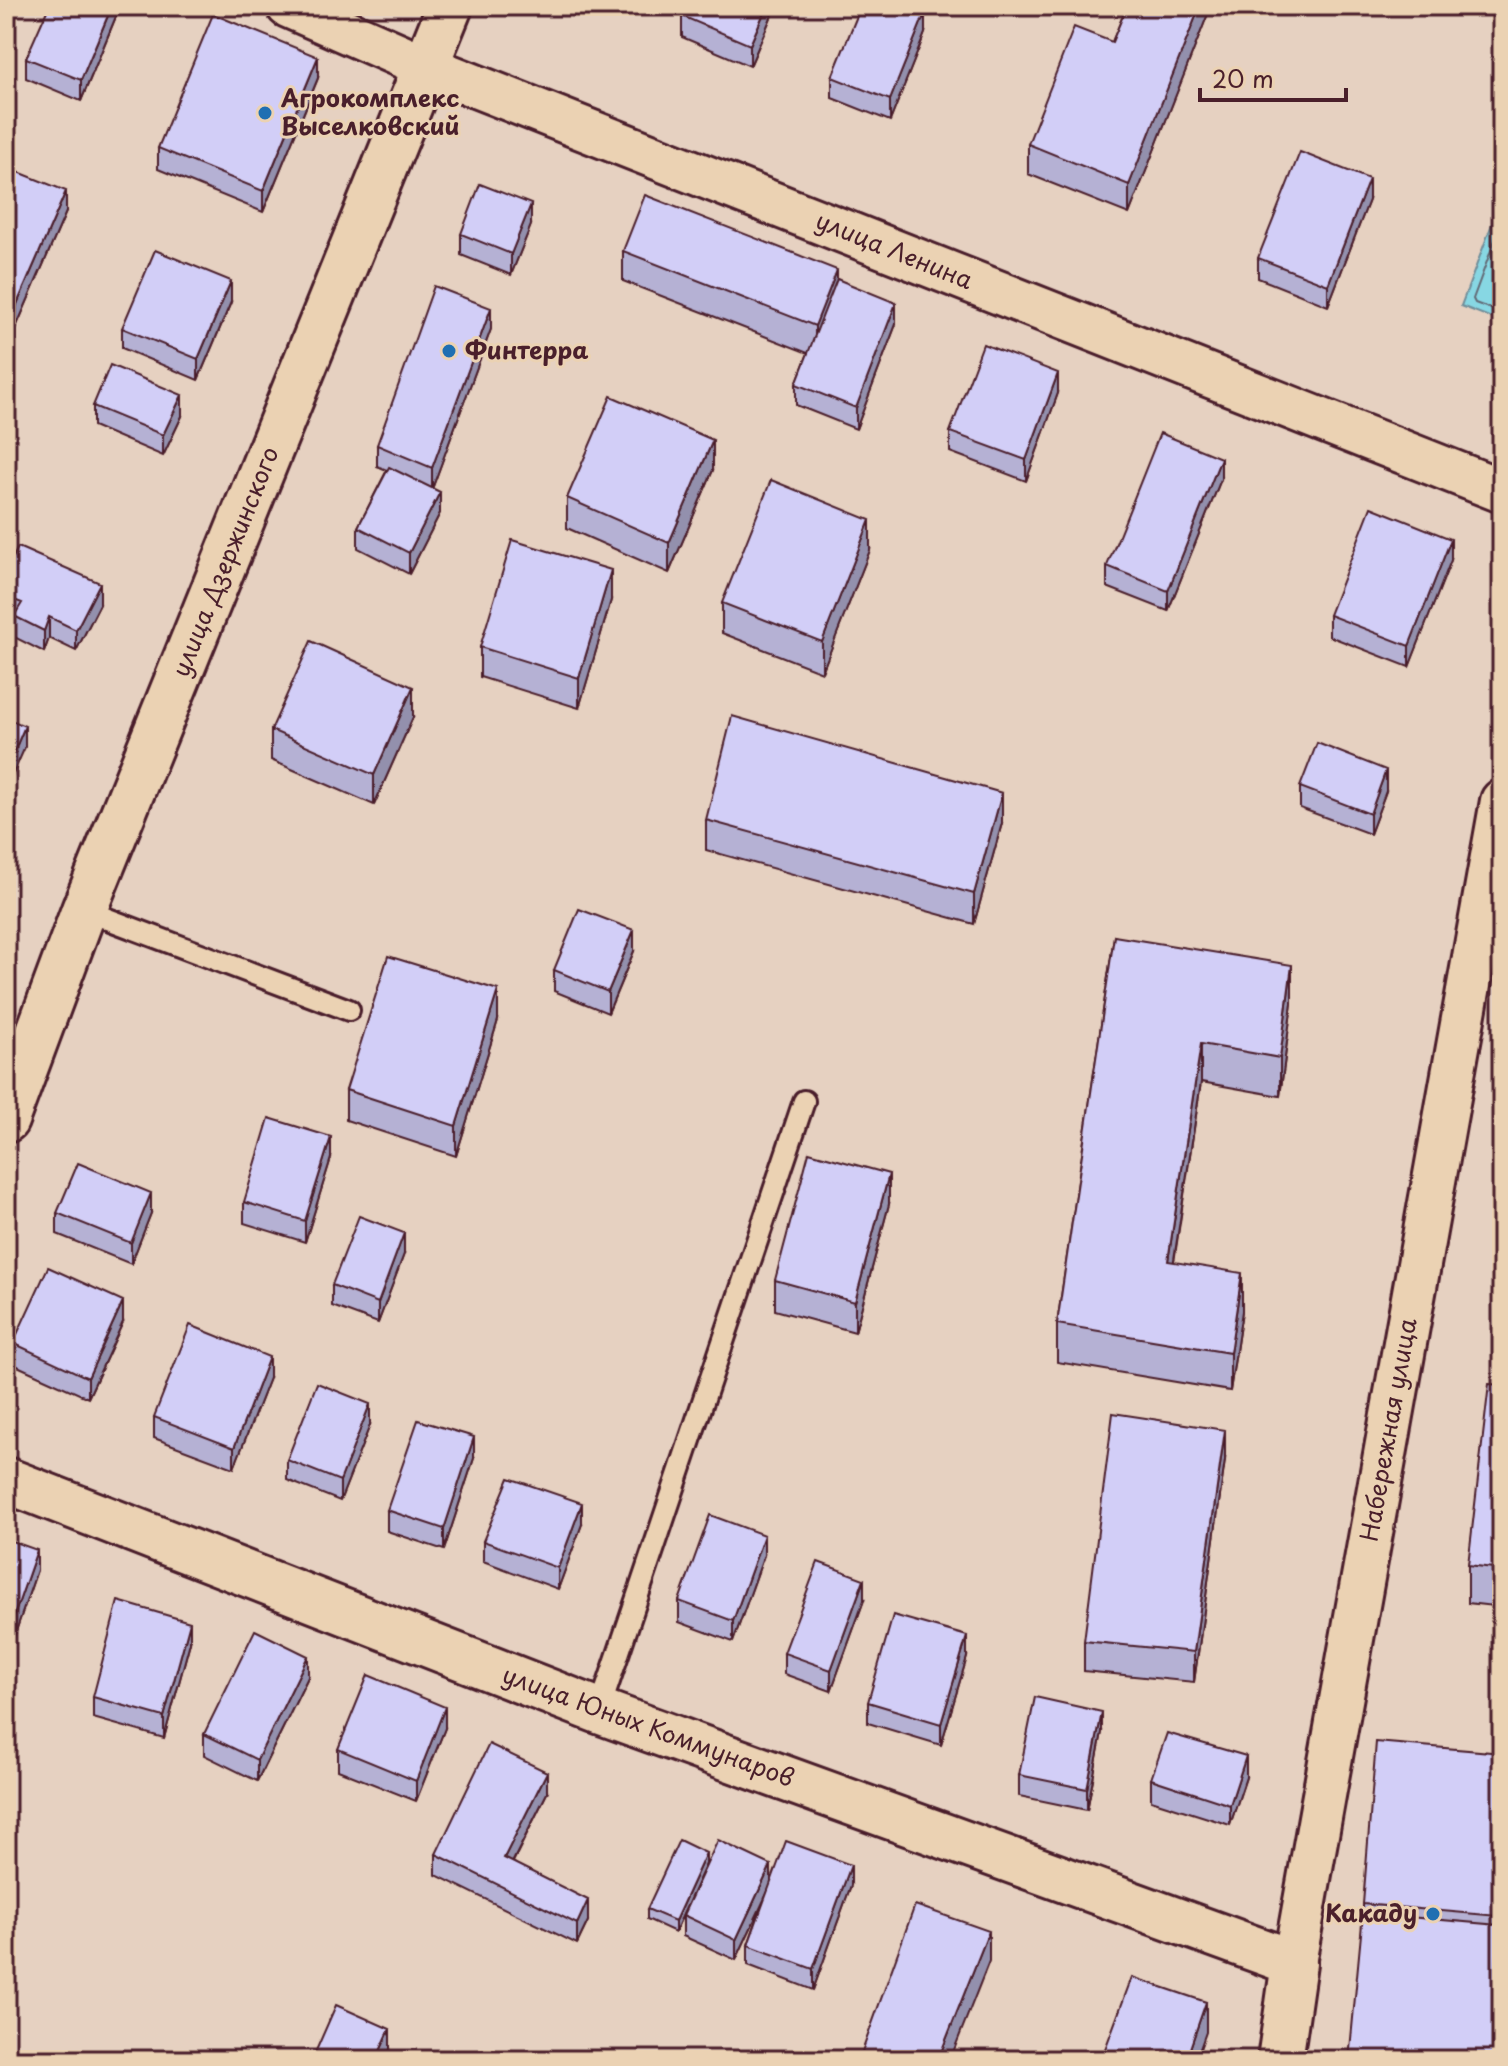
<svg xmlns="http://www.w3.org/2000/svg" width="1508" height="2066" font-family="'Playpen Sans',sans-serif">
	<rect width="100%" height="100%" fill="#e6d1c1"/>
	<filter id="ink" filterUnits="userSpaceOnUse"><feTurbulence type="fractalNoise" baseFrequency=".0125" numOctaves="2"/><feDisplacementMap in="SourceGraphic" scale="16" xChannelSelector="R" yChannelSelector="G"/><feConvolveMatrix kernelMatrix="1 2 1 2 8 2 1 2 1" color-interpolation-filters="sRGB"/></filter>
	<g filter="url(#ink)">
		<path fill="#87d7e3" stroke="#6f8d99" stroke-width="2" d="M1492,224l10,4v94l-41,-16z"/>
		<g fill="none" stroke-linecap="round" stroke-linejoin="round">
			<path stroke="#626975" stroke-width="2" d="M1502,235l-6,2 -23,62 2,4 27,10"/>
			<g stroke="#4a1f2b" stroke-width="26">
				<path id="lane" d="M84,910l265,100
					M599,1711l205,-610"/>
			</g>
			<g stroke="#4a1f2b" stroke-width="48">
				<path id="street" d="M288,6l139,61 1075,424
					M1294,1963l208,-1162"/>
			</g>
			<g stroke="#4a1f2b" stroke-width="50">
				<path id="secondary" d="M6,1120l78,-210 366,-904
					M6,1480l593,231 695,252 -14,97"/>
			</g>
			<use href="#lane" stroke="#ebd2b3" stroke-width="20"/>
			<use href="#street" stroke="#ebd2b3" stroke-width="42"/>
			<use href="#secondary" stroke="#ebd2b3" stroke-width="44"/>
		</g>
		<path fill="#b5b1d4" stroke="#4a1f2b" stroke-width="2" d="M117,6v8l-36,87 -55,-23v-20z
			M772,6v9l-22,51 -68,-29v-21z
			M1127,6h84l-82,208 -101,-40v-30l84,-102z
			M925,33l-35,88 -58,-23v-21z
			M318,78l-55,134 -105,-43v-21z
			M6,167l60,45 -52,120 -8,-4z
			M1369,200l-41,106 -70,-28v-20z
			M531,225l-20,50 -50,-20v-21z
			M623,251l214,28 59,45 -40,105 -60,-24v-21l12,-31 -185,-72z
			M231,302l-33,78 -76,-32v-20z
			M491,329l-59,160 8,24 -31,61 -51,-26v-21l29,-57 -10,-4v-21z
			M1058,393l-32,88 -76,-29v-20z
			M93,406l89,10 -19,40 -70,-30z
			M713,470l-44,103 -102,-45v-30z
			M1221,479l-53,132 -61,-24v-21z
			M870,550l-48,122 -100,-39v-30z
			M1451,560l-42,107 -80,-31v-21z
			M6,573l94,31 -24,47 -27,-13 -5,14 -30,-15v-16l-8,-4z
			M611,600l-32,108 -99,-31v-30z
			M413,717l-39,88 -103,-45v-30z
			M1300,787l86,4 -16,43 -70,-26z
			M706,820l296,3 -28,101 -268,-74z
			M1114,936l178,67 -12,93 -79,-14 -27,180 68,49 -12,80 -173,-29v-38z
			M634,951l-26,62 -54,-22v-21z
			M498,1020l-42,136 -110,-36v-30z
			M331,1158l-26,84 -61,-19v-21z
			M889,1204l-34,128 -80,-22v-30z
			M57,1213h94l-20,51 -74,-30z
			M404,1254l-26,69 -46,-17v-21z
			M123,1322l-35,76 -75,-34v-21z
			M269,1378l-35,90 -80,-30v-21z
			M1502,1385v222l-34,-4v-38z
			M370,1425l-30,76 -53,-21v-20z
			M474,1458l-30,92 -57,-19v-21z
			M1225,1460l-31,222 -110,-11v-30z
			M582,1524l-24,65 -75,-28v-20z
			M6,1539l31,31 -29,84 -2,-1z
			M764,1555l-31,87 -54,-20v-21z
			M864,1600l-33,91 -47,-17v-21z
			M190,1642l-26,96 -71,-20v-21z
			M967,1657l-26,88 -73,-22v-21z
			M308,1677l-51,104 -53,-26v-21z
			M445,1728l-29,73 -78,-31v-21z
			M1102,1732l-15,78 -68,-14v-21z
			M1502,1753v140l-4,53 -3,93 7,21 -139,-147v-9z
			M1246,1777l-16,48 -79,-25v-21z
			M547,1793l-34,69 75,59 -11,23 -141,-69v-21z
			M706,1864l-31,68 -28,-13v-10z
			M771,1882l80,3 -38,105 -65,-25v-20l16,-46 -28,61 -53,-24v-21z
			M390,2049l-5,11h-70v-7z"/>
		<path fill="#9390ad" stroke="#4a1f2b" stroke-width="2" d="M112,6h5v8l-36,87v-21z
			M767,6h5v9l-22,51v-21z
			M1200,6h11l-82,208v-29z
			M925,13v20l-35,88v-21z
			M318,57v21l-55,134v-21z
			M1369,179v21l-41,106v-21z
			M66,191v21l-52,120v-21z
			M531,204v21l-20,50v-21z
			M837,270v30l-22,56v-30z
			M231,281v21l-33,78v-21z
			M896,303v21l-40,105v-21z
			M491,308v21l-59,160v-21z
			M1058,373v20l-32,88v-21z
			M182,395v21l-19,40v-21z
			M713,440v30l-44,103v-30z
			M1221,458v21l-53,132v-20z
			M440,492v21l-31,61v-21z
			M870,520v30l-48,122v-30z
			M1451,539v21l-42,107v-21z
			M611,570v30l-32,108v-30z
			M100,583v21l-24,47v-21z
			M49,617v21l-5,14v-21z
			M413,687v30l-39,88v-30z
			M25,726v21l-19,43v-20z
			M1386,770v21l-16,43v-20z
			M1002,793v30l-28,101v-30z
			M634,930v21l-26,62v-21z
			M1292,965v38l-12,93v-38z
			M498,990v30l-42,136v-30z
			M1201,1044v38l-33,217v-38z
			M331,1137v21l-26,84v-21z
			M889,1174v30l-34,128v-30z
			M151,1193v20l-20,51v-21z
			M404,1233v21l-26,69v-20z
			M1242,1273v38l-12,80v-38z
			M123,1301v21l-35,76v-20z
			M269,1357v21l-35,90v-20z
			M370,1404v21l-30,76v-20z
			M1225,1430v30l-31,222v-30z
			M474,1437v21l-30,92v-21z
			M582,1503v21l-24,65v-21z
			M764,1535v20l-31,87v-21z
			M37,1550v20l-29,84v-21z
			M864,1579v21l-33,91v-21z
			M190,1622v20l-26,96v-21z
			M967,1636v21l-26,88v-21z
			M308,1656v21l-51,104v-21z
			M445,1707v21l-29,73v-20z
			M1102,1712v20l-15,78v-21z
			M1246,1756v21l-16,48v-20z
			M547,1772v21l-43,86v-21z
			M706,1853v11l-31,68v-11z
			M1502,1864v29l-4,53 -4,114 4,-144z
			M771,1865v20l-35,75v-20z
			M851,1865v20l-38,105v-21z
			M588,1900v21l-11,23v-20z
			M989,1931v30l-39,99h-12z
			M1206,2002v30l-10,28h-10z
			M390,2029v20l-5,11h-9z"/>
		<path fill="#d2cef7" stroke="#4a1f2b" stroke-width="2" d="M49,6h63l-31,74 -55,-22z
			M686,6h81l-17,39 -68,-29z
			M861,6h47l17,7 -35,87 -58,-23z
			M1127,6h73l-71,179 -101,-41 46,-117 38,15z
			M213,14l105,43 -55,134 -105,-43z
			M1300,152l69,27 -41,106 -70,-27z
			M6,167l60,24 -52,120 -8,-3z
			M480,184l51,20 -20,50 -50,-20z
			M645,195l192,75 -22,56 -192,-75z
			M155,250l76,31 -33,78 -76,-31z
			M837,279l59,24 -40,105 -60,-24z
			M434,286l57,22 -59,160 -55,-23z
			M983,344l75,29 -32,87 -76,-28z
			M110,365l72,30 -19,40 -70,-29z
			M611,396l102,44 -44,103 -102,-45z
			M1160,433l61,25 -53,133 -61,-25z
			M389,467l51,25 -31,61 -51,-26z
			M771,480l99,40 -48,122 -100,-39z
			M1371,507l80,32 -42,107 -80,-31z
			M512,540l99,30 -32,108 -99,-31z
			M18,547l82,36 -24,47 -27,-13 -5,14 -30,-15 8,-13 -16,-6v-24z
			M311,641l102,46 -39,88 -103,-45z
			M732,716l270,77 -28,101 -268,-74z
			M6,718l19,8 -19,44z
			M1317,743l69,27 -16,44 -70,-27z
			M579,909l55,21 -26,62 -54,-22z
			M1114,936l178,29 -12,93 -79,-14 -33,217 74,12 -12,80 -173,-29z
			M388,956l110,34 -42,136 -110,-36z
			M269,1118l62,19 -26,84 -61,-19z
			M809,1152l80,22 -34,128 -80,-22z
			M78,1163l73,30 -20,50 -74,-30z
			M359,1216l45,17 -26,70 -46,-18z
			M48,1267l75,34 -35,77 -75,-35z
			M190,1325l79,32 -35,91 -80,-31z
			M317,1383l53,21 -30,77 -53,-21z
			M1489,1384l13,1v184l-34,-4z
			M1113,1413l112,17 -31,222 -110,-11z
			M418,1420l56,17 -30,92 -57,-19z
			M509,1478l73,25 -24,65 -75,-27z
			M710,1515l54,20 -31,86 -54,-20z
			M6,1539l31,11 -29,83h-2z
			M818,1562l46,17 -33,91 -47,-17z
			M118,1601l72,21 -26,95 -71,-20z
			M893,1615l74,21 -26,88 -73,-22z
			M255,1630l53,26 -51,104 -53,-26z
			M368,1675l77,32 -29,74 -78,-32z
			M1035,1697l67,15 -15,77 -68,-14z
			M1167,1733l79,23 -16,49 -79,-26z
			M1376,1742l126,11v111l-4,52 -135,-12z
			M489,1744l58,28 -43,86 84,42 -11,24 -141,-70z
			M679,1840l27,13 -31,68 -28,-12z
			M718,1840l53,25 -35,75 -53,-25z
			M786,1841l65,24 -38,104 -65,-24z
			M915,1905l74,26 -51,129h-79z
			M1363,1913l135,12 -4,114 8,1v20h-153z
			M1132,1977l74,25 -20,58h-85z
			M336,2005l54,24 -14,31h-46l-15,-7z
			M505,2055l12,5h-14z"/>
	</g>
	<g fill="#1f6fb2" stroke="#ebd2b3" stroke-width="3">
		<circle cx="265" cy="113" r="8"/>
		<circle cx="449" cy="351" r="8"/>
		<circle cx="1433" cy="1914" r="8"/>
	</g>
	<g text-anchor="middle" stroke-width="6" stroke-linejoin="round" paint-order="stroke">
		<g font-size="24" font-weight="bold" fill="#4a1f2b" stroke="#ebd2b3" text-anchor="start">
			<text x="281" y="107">Агрокомплекс<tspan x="281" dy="28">Выселковский</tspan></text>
			<text x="465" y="359">Финтерра</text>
			<text x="1417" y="1922" text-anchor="end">Какаду</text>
		</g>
		<g font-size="24" fill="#4a1f2b" stroke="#ebd2b3">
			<text transform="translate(894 251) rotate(22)" y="8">улица Ленина</text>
			<text transform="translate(226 562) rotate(-68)" y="8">улица Дзержинского</text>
			<text transform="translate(1389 1430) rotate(-80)" y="8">Набережная улица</text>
			<text transform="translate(648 1727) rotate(20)" y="8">улица Юных Коммунаров</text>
		</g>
	</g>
	<rect width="1508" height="2066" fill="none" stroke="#ebd2b3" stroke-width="32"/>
	<rect x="16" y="16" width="1476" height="2034" fill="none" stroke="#4a1f2b" stroke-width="3" filter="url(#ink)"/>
	<path d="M1200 88v12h146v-12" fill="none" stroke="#4a1f2b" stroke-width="4"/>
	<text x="1212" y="88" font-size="24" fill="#4a1f2b" stroke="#ebd2b3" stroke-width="6" paint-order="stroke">20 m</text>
</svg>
